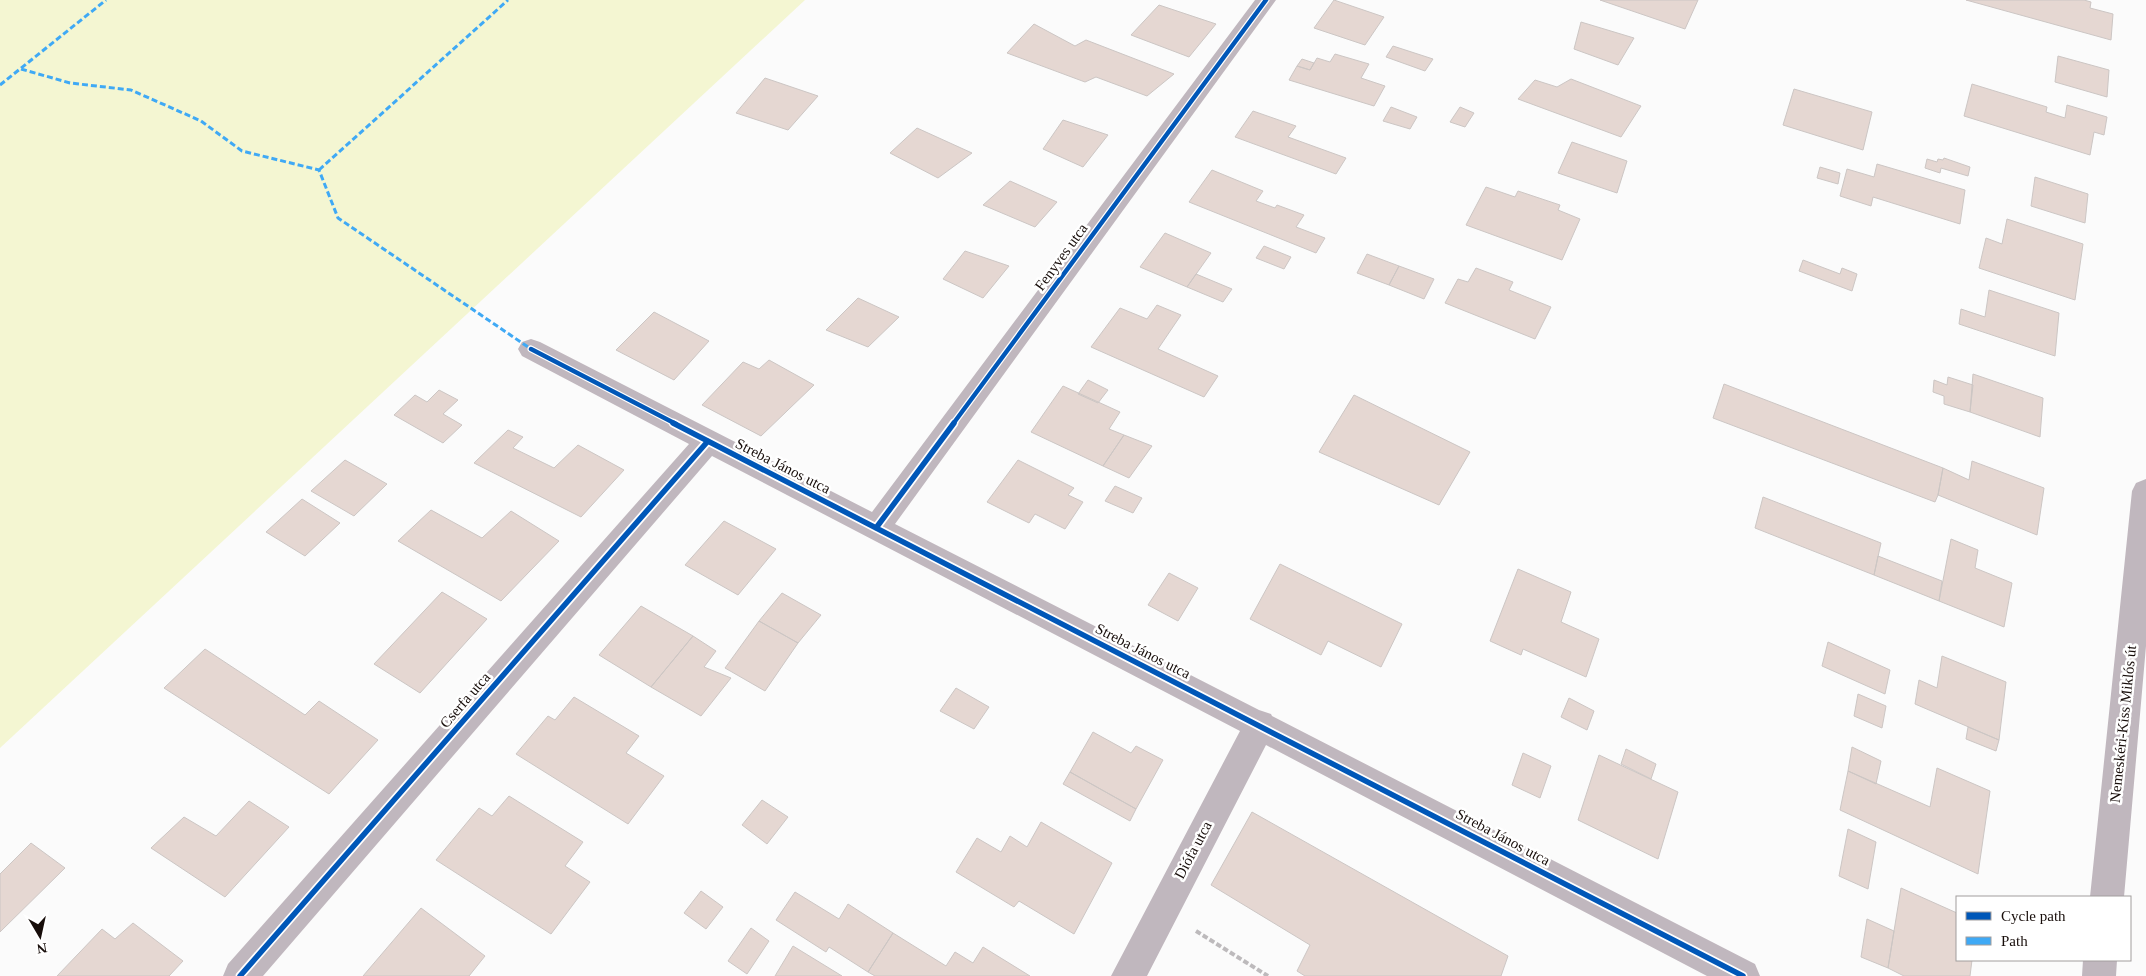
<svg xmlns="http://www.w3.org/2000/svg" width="2146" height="976" font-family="'Times New Roman',serif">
	<rect width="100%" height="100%" fill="#fbfbfb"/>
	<path fill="#f4f6d2" d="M0,0h805l-805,748z"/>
	<path fill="#e5d7d2" stroke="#ccc6c4" d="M1334,0l50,17 -19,28 -51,-17z
		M1600,0h98l-13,29z
		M1966,0h118l7,2 -1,6 23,6 -2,26z
		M1159,5l57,19 -27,33 -58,-22z
		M1581,22l53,16 -16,27 -44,-16z
		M1034,24l41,22 11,-6 88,34 -27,22 -51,-19 -11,5 -78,-29z
		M1393,46l40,13 -8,12 -39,-14z
		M1335,54l34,10 -8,14 24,8 -11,20 -85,-26 8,-14 13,4 7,-12 13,4z
		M2058,56l51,14 -2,27 -52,-15z
		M1302,59l12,4 -4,7 -13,-4z
		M765,78l53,18 -30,34 -52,-17z
		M1571,79l70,27 -20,31 -103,-38 17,-19 22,7z
		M1972,84l75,23 -1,5 19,6 2,-13 40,12 -3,18 -10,-3 -4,23 -126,-39z
		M1794,89l78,23 -9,38 -80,-25z
		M1391,107l26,10 -7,12 -27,-8z
		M1460,107l14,6 -9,14 -15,-5z
		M1253,111l43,15 -8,11 58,21 -10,16 -101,-37z
		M1063,120l45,15 -25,32 -40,-18z
		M917,128l55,25 -34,25 -48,-25z
		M1572,142l55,19 -10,32 -59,-20z
		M1944,158l26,9 -2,9 -27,-8 -1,5 -15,-5 2,-9 10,3 1,-3 5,1z
		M1877,164l88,26 -5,34 -87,-27 -2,9 -31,-10 7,-27 27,8z
		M1820,167l20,6 -2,11 -21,-6z
		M1212,170l51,21 -7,10 19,7 2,-3 27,10 -8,12 29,11 -9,15 -127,-51z
		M2035,177l53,17 -3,29 -54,-17z
		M1010,181l47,21 -22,25 -52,-22z
		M1486,187l29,10 3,-6 42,14 -2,5 22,9 -18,41 -96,-35z
		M2007,219l76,25 -8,56 -96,-32 7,-30 16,6z
		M1165,233l46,20 -24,34 -47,-20z
		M1264,246l27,11 -7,12 -28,-11z
		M965,251l44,15 -26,32 -40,-19z
		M1367,254l32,12 -10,19 -32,-12z
		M1803,260l37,14 2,-6 15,6 -5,17 -53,-20z
		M1399,266l35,13 -10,20 -35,-14z
		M1476,268l37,14 -4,8 42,17 -16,32 -90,-36 13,-24 10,3z
		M1196,274l36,15 -9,13 -36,-15z
		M1989,290l70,23 -4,43 -96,-32 2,-15 24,8z
		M858,298l41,19 -31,30 -42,-17z
		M1157,305l24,10 -23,34 60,27 -14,21 -113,-50 29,-39 27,11z
		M654,312l55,29 -35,39 -58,-30z
		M769,360l45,25 -53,51 -59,-31 41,-43 16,7z
		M1973,374l70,24 -3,39 -70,-25z
		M1948,377l25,8 -3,27 -26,-8v-8l-11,-4 1,-12 13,5z
		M1088,380l20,10 -10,13 -20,-9z
		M1724,384l219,84 -5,27 -3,7 -222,-84z
		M1063,386l57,26 -11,17 15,6 -21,31 -72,-34z
		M439,390l19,10 -15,14 19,11 -19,18 -49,-28 21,-20 12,7z
		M1354,395l116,57 -31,53 -120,-53z
		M508,430l15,7 -10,11 41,20 24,-23 46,25 -43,47 -107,-54z
		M1124,435l28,11 -23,32 -26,-12z
		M345,460l42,24 -33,32 -43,-25z
		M1018,460l56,28 -6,7 15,7 -18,27 -30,-15 -6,9 -42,-21z
		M1972,461l72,27 -7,47 -99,-40 5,-27 26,12z
		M1115,486l27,12 -9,15 -28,-12z
		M1763,497l118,46 -7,32 -119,-47z
		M302,499l38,24 -35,33 -39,-24z
		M431,510l51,28 29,-27 48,30 -58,60 -103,-60z
		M724,521l52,28 -38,46 -53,-30z
		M1951,539l27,11 -3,18 37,15 -8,44 -65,-26z
		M1878,556l64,25 -3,20 -65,-26z
		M1280,564l122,60 -21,43 -53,-26 -7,14 -71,-36z
		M1518,569l53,23 -10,30 38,17 -13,38 -63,-28 -2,6 -31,-14z
		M1169,573l29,15 -20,33 -30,-16z
		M442,592l45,27 -67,74 -46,-29z
		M782,593l39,22 -23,28 -39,-22z
		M641,606l52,30 -42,51 -52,-32z
		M759,621l39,22 -33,48 -40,-23z
		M693,636l23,15 -12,16 27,11 -30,38 -50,-29z
		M1828,642l62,28 -5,24 -63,-28z
		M205,649l100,66 14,-14 59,39 -49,54 -165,-106z
		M1942,656l64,26 -7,58 -84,-36 4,-24 18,8z
		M956,688l33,19 -15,22 -34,-18z
		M1858,694l28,12 -4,22 -28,-12z
		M574,697l65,39 -13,17 38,23 -36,48 -112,-70 32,-38 7,4z
		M1569,698l25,13 -7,19 -26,-13z
		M1968,727l31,13 -3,11 -30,-12z
		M1093,732l38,21 5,-7 27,14 -27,49 -66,-37z
		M1852,747l29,14 -5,23 -28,-13z
		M1626,749l30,15 -5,15 -30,-15z
		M1523,753l28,13 -11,32 -28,-13z
		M1599,755l79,37 -20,67 -80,-39z
		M1937,768l53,23 -12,83 -138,-64 8,-39 82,36z
		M1070,772l66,37 -6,12 -67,-37z
		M509,796l74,46 -18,24 25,16 -39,52 -115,-74 43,-52 13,8z
		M762,800l26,17 -21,27 -25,-19z
		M249,801l40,26 -64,70 -74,-49 33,-31 32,19z
		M1252,812l256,144 -7,20h-196l-8,-5 13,-26 -99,-60z
		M1041,822l71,41 -38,71 -55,-33 -5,6 -58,-35 21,-34 24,14 9,-16 17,11z
		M1848,829l28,13 -8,47 -29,-13z
		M31,843l34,25 -65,64v-58z
		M1901,888l56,25v47h15l-2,16h-66l-16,-8z
		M701,891l22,16 -17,22 -22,-16z
		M795,892l44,27 9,-15 45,29 -25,39 -39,-25 -3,5 -50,-32z
		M421,908l64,48 -16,20h-106z
		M1867,919l27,12 -6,37 -27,-11z
		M133,923l50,38 -14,15h-112l45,-47 13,10z
		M751,928l18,13 -22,33 -19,-13z
		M893,933l53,33 9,-14 18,11 10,-16 47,29h-155l-7,-4z
		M793,946l49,30h-67z"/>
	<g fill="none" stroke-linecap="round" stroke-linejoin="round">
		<path stroke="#bdbabc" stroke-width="4" stroke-dasharray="5.5 2.5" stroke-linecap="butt" d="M1196,931l72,45"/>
		<path fill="#c0b7be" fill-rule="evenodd" d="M1255,0h21l-381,524 364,186 12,4 1,2 483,248 5,12h-53l-441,-231 -119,231h-36l129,-245 -528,-275 -449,520h-40l5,-12 461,-520 -167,-88 -4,-7 4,-7 9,-3 9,3 332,170z
			M2146,479v167l-22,251h-34l42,-406 4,-8z
			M2083,960h34l-1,16h-34z"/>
		<path stroke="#3fa9f5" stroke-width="3" stroke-dasharray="6 3" stroke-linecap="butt" d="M21,69l49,14 61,7 70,31 41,30 77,19 19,48 193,131
			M0,85l106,-85
			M319,170l189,-170"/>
		<g stroke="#fff" stroke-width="7">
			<path id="cycleway-far1" d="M531,349l145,75
				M953,424l313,-424"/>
		</g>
		<g stroke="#fff" stroke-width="9">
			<path id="cycleway" d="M673,423l1070,553
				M876,528l78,-105
				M240,976l468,-535"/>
		</g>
		<use href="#cycleway-far1" stroke="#0057b8" stroke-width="4.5"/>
		<use href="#cycleway" stroke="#0057b8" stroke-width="5.5"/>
	</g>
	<g text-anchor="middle" stroke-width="5" stroke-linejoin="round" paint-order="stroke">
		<g font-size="15" fill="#170d0a" stroke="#fff">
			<text transform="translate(1061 257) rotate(-54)" y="5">Fenyves utca</text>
			<text transform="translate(783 466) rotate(27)" y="5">Streba János utca</text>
			<text transform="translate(1143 651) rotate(27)" y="5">Streba János utca</text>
			<text transform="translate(465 700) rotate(-49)" y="5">Cserfa utca</text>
			<text transform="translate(2123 724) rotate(-84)" y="5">Nemeskéri-Kiss Miklós út</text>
			<text transform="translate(1503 837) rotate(28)" y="5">Streba János utca</text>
			<text transform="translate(1193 850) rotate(-62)" y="5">Diófa utca</text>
		</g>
	</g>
	<rect x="1956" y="896" width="175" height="65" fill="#ffffff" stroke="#a29e9d"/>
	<rect x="1966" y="912" width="25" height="8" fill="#0057b8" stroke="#a29e9d"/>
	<text x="2001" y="921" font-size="15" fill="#170d0a">Cycle path</text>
	<rect x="1966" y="937" width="25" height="8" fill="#3fa9f5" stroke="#a29e9d"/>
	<text x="2001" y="946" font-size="15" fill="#170d0a">Path</text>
	<g transform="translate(40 936) rotate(171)" stroke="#ffffff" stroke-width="4" paint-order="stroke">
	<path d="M0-4L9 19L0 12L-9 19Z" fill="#170d0a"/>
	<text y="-8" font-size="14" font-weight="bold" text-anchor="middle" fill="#170d0a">N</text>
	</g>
</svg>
